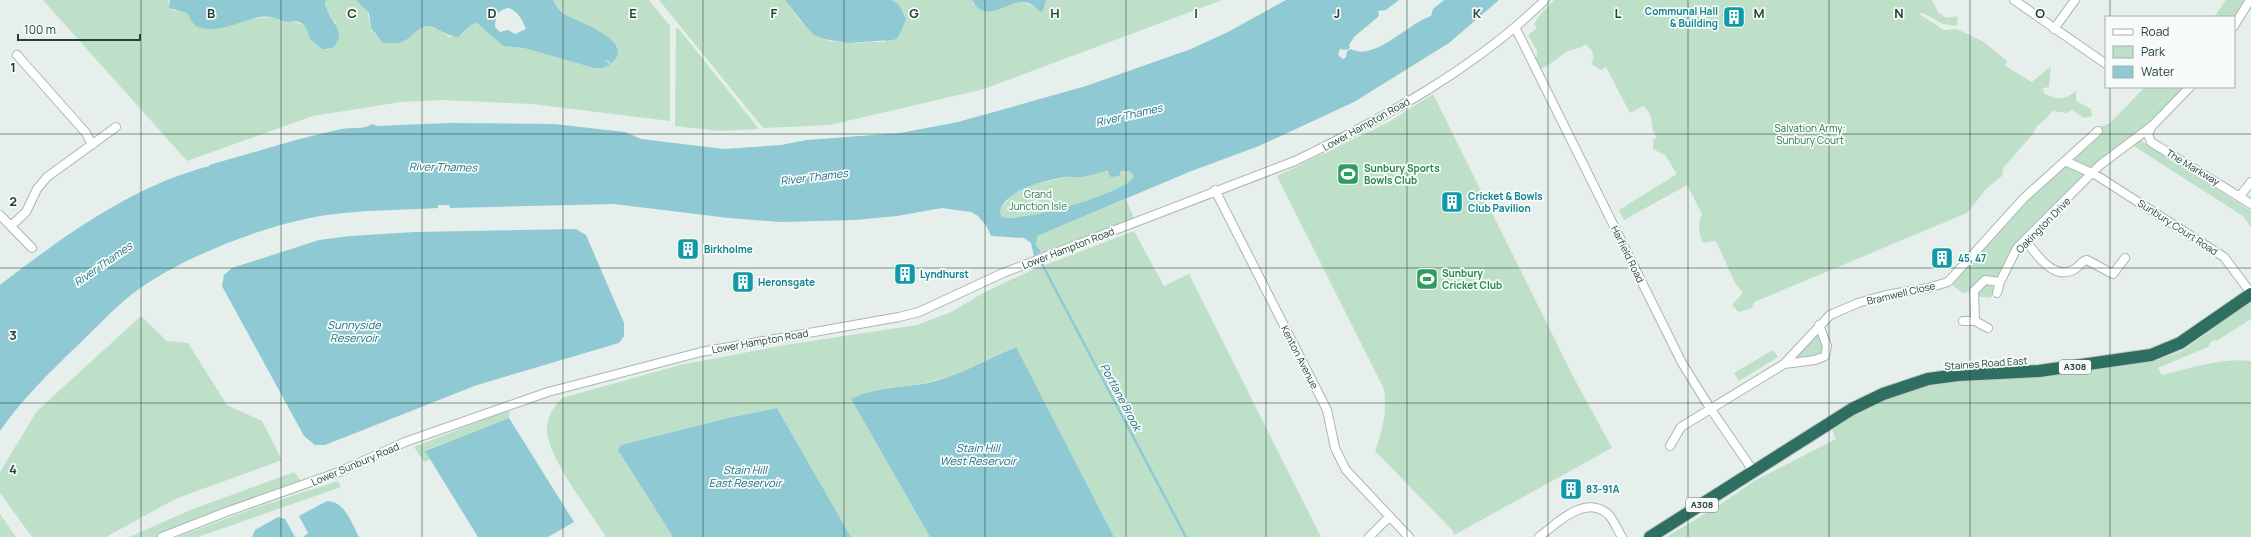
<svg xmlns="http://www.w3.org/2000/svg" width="2251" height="537" font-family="Manrope,sans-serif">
	<rect width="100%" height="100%" fill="#e6efeb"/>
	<path fill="#bfe0c8" d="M43,0h127l-2,2 4,8 16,3 7,12 77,-8 16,5 6,-1 11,5 5,6v7l13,11h6l7,-27 -10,-13v-10h30c15,11 11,13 15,28 2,5 10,10 13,15l19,-1 15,-13 8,-3 12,3 11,8 12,-2 10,-10 6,-2 26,23 21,2 70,20h9l7,-3 -4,-3 2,-2 4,4 3,-4 2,-13c-15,-24 -51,-22 -64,-47h96l21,26v95l-138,-17 -90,-4 -41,2 -88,14 -126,45z
		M659,0h126c7,10 20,28 30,35 18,12 49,6 70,7l8,-39 -2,-3h81l2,5 50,-3 19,9 3,-11h176l-238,89 -154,36 -67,3z
		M1554,0h378l6,12 8,6 12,-2 -1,10 -14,-2 -20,-11 -4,1 25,16 13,-1 27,13 23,19 -2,5 27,16 19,-16 -2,21 -6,1 1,5c13,8 20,7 32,-2v10l15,8 1,7 -8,2 -12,-8 -5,3 -15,-2 -5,7 -10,8 -5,9 -29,33 -1,8 -15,12 -20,25 -213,89 -2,6 -13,4 -7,-7 11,-12 -8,-10 -19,-42 -13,2c-4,-10 -6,-19 -1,-29l-15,-29 -63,35 -5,-10 58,-36 -12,-19 -12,-6v-9l4,-3c-9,-10 0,-19 -14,-31l-13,7 -24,-46 -5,3 -10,-6c5,-8 1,-14 -5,-20 -6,5 -9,4 -15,6 -11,4 -20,16 -31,19l-4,-4 1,-14 -9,-16 9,-7 -3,-4 5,-8z
		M2226,0h24l-16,26v-9h-20z
		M676,28h2l81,101 -40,2 -44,-5z
		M2145,87h45l-50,47 3,8 108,69v16l-8,-11 -111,-71 -36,30 -2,-2 -69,67 -25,42 -9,-2 -17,11 -11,2 -15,-11 43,-48 107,-106 12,-5z
		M1433,94l140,282 39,72 -158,87 -2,-5 -77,-79c8,-21 12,-40 9,-62l-107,-213 110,-53z
		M1130,171l4,6c-10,17 -112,46 -132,40l-2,-4 1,-4 11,-14 20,-10 35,-8h13l20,-5z
		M1126,199l8,19 -93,35 -5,-8v-9z
		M1134,231l30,55 25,-12 132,263h-207l-99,-190c-28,12 -56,28 -86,35 -25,7 -55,4 -78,17l79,138h-79l-74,-129 -49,10 -107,27 -3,5 55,87h-67c-16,-26 -57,-77 -59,-106 -1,-12 7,-25 15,-33l118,-33 105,-20 132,-20 34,-13 34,-20 47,-22z
		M1987,284h4l3,4 -3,10 -15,-2 5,-8z
		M2251,302v17l-33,21 -6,1 -4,6 -50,21 4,7c28,-7 61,-18 89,-14v176h-585l46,-27 44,-30 80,-41 -7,-16 76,-37 246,-31 4,6 27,-10z
		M141,316l26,25 21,2 39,62 35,16 20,39 -107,39 -69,38h-74l-32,-44v-21l37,-61z
		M1819,325l6,31 -41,8z
		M1773,350l5,7 -39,24 -5,-8z
		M510,409l-1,9 -83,32 4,9 -6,3 -10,-15z
		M294,472l10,13 -142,52h-33l64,-28z
		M338,481l3,6 -143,50h-21l72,-27z
		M0,514l16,23h-16z"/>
	<path fill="#8ec9d4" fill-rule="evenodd" d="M170,0h156c-4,12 14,23 13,38l-5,9 -11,3 -13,-11c-2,-8 -5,-18 -16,-18 -2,0 -4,1 -6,1 -10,-2 -17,-7 -27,-5 -20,3 -42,17 -63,10 -5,-1 -8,-10 -11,-14l-18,-5z
		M356,0h197c3,5 6,11 12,14 13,9 73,26 46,50l-3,-4 -2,1 4,4 -7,3h-9l-70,-20 -21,-2 -26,-23 -6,2 -13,12c-13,-1 -23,-12 -32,-11 -10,2 -15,13 -24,16 -5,2 -13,1 -19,1l-12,-15 -2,-15zM508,8c10,3 14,11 18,21l-11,5 -7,-4 -8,2 -5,-5c1,-11 1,-16 13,-19z
		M785,0h106l8,5 7,14 -8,19 -5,2 -46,3 -23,-4 -10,-4 -7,-7z
		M972,0h74l-3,11 -3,1c-4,-4 -8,-9 -15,-10 -18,-2 -39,24 -53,-2z
		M1286,0h113l-13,10 -8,1 1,5 -25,21 -5,8 1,3 -4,2 -6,-1 -2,6 5,4 3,-2 1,-6 4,-2c24,13 57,-26 80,-33l2,-7 11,-9h55l-50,43 -95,59 -95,44 -70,26 -152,64 -1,9 5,7 -7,4 -3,-13 -7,-5 -33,-2 -4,-9 -9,-11 -7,-4 -29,-4 -45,8 -42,4 -74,2 -52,-4 -115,-14 -164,4 -1,-3h-11v3c-37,2 -74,2 -111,7 -61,9 -146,42 -195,79 -20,16 -37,35 -55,52 -28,27 -55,53 -77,85v-146c61,-47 133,-100 210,-119l-1,-1c45,-12 88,-27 133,-36 10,-2 22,1 30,-5l5,2 72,-3 105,1 71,8 16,7 83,10 57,-4 26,-5 93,-7 58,-11 128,-36 105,-37 37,-17zM1108,171l2,6 9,-1 2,-5h9l4,6c-9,16 -112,46 -132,40l-2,-4c3,-23 46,-33 66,-36 5,-1 10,1 15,0 10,-1 18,-5 27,-6z
		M576,229l10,6 38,88v13l-5,7 -142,42 -152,60h-10l-11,-9 -82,-150 2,-11 8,-7 87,-28 31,-4 65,-4z
		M1016,347l98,190h-184l-79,-138c22,-12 52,-11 77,-16 30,-7 59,-24 88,-36z
		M777,408l74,129h-178l-55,-87 3,-5 107,-27z
		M509,418l65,104 -26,15h-70l-53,-86z
		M327,501c18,0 25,23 32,36h-56l5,-4 -9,-17z
		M278,517l7,2 10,18h-43l3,-7z"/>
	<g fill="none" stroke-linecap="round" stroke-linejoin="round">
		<path stroke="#8ec9d4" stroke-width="2.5" d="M1042,264l144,273"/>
		<g stroke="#a8b8b2" stroke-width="10">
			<path id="minor" d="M2014,0l92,64
				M2234,26l16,-26
				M1516,29l166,334 28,45 44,64
				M2054,29l21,-29
				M17,55l69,78 6,12
				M2152,126l-4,8 3,8 100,62
				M2065,161l33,-30
				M1215,190l112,220 8,38 11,22 63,67
				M2240,196l11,-14
				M0,215l32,33
				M11,226l15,-14 11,-23 10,-12 69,-50
				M2025,240c11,13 28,42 50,29 5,-3 6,-8 12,-9l26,14 12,-16
				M1997,293l3,-11 17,-34 83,-83 52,-39 38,-39
				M1963,321h12
				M1988,328l-13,-7 -1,-30 11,-11 15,2
				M1784,364l31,-4 10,-4 2,-10 -8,-21
				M1670,446l11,-19 103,-63 46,-49 28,-12 28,-8 42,-7 20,-6 76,-84 41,-37 31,14 128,82 27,36
				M162,537l64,-25 113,-40 66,-30 143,-50 153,-40 198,-35 20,-5 84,-39 292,-112c89,-43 178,-91 250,-161
				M1369,537l20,-20
				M1539,537c18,-14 47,-44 70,-22 5,6 9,16 13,22"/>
		</g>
		<g stroke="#c2cac8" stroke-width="14">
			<path id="highway" d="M1650,537l202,-128 31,-15 45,-15 30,-4 81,-4 112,-16 29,-12 71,-49"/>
		</g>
		<use href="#minor" stroke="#fff" stroke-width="8"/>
		<use href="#highway" stroke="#2f6f62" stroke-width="12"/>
	</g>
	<path fill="none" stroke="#24423a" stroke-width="1" stroke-opacity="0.55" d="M141,0v537M281,0v537M422,0v537M563,0v537M703,0v537M844,0v537M985,0v537M1126,0v537M1266,0v537M1407,0v537M1548,0v537M1688,0v537M1829,0v537M1970,0v537M2110,0v17M2110,87v450M0,134h2251M0,268h2251M0,403h2251"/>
	<defs>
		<g id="building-square" transform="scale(1.15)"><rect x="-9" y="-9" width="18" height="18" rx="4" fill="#0f9aa8" stroke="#f7fbf9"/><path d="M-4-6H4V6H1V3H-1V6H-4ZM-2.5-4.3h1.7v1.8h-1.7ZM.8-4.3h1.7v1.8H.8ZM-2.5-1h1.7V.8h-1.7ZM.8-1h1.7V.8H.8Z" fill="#fff"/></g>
		<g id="stadium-square" transform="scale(1.15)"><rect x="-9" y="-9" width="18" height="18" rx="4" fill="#2e9e5b" stroke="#f7fbf9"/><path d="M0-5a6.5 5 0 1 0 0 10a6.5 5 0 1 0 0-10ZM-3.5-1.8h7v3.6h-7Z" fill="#fff"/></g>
	</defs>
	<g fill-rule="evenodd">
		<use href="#building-square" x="1734" y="17"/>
		<use href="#stadium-square" x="1348" y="174"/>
		<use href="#building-square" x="1452" y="202"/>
		<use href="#building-square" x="688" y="249"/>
		<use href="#building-square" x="1942" y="258"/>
		<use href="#building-square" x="905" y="274"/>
		<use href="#stadium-square" x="1427" y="279"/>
		<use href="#building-square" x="743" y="282"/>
		<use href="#building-square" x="1571" y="489"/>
	</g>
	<g text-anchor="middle" stroke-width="3.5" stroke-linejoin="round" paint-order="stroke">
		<g fill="#f7fbf9" stroke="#637a73" stroke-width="1">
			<rect x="2059" y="360" width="32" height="14" rx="3"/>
			<rect x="1686" y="498" width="32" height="14" rx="3"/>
		</g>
		<g font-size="9" font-weight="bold" fill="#24423a">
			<text x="2075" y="370">A308</text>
			<text x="1702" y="508">A308</text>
		</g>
		<g font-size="10" font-weight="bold" fill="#0d838f" stroke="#f7fbf9" text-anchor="start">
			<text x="1718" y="15" text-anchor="end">Communal Hall<tspan x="1718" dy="12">&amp; Building</tspan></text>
			<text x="1468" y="200">Cricket &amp; Bowls<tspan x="1468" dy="12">Club Pavilion</tspan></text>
			<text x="704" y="253">Birkholme</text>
			<text x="1958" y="262">45, 47</text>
			<text x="920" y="278">Lyndhurst</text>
			<text x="758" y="286">Heronsgate</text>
			<text x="1586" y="493">83-91A</text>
		</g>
		<g font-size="10" fill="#24423a" stroke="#f7fbf9">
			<text transform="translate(1366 124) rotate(-29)" y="4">Lower Hampton Road</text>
			<text transform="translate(2193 167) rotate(31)" y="4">The Markway</text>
			<text transform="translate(2043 225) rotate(-46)" y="4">Oakington Drive</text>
			<text transform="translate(2178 227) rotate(33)" y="4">Sunbury Court Road</text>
			<text transform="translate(1068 248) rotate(-21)" y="4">Lower Hampton Road</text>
			<text transform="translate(1628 254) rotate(64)" y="4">Harfield Road</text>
			<text transform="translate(1901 293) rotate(-13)" y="4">Bramwell Close</text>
			<text transform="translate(760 341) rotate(-10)" y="4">Lower Hampton Road</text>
			<text transform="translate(1300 357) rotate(63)" y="4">Kenton Avenue</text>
			<text transform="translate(1986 363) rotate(-4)" y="4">Staines Road East</text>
			<text transform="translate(355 464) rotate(-23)" y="4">Lower Sunbury Road</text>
		</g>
		<g font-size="10" fill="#2d7a4b" stroke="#f7fbf9">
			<text x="1810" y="132">Salvation Army:<tspan x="1810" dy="12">Sunbury Court</tspan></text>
			<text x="1038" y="198">Grand<tspan x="1038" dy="12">Junction Isle</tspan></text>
		</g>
		<g font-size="10" font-weight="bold" fill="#27864d" stroke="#f7fbf9" text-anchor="start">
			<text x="1364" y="172">Sunbury Sports<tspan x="1364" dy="12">Bowls Club</tspan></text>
			<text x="1442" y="277">Sunbury<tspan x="1442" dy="12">Cricket Club</tspan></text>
		</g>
		<g font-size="11" font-style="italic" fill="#1c6f80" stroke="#f7fbf9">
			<text transform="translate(1129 115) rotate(-13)" y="4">River Thames</text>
			<text transform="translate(443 167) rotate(1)" y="4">River Thames</text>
			<text transform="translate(814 177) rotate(-7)" y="4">River Thames</text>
			<text transform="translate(103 264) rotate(-35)" y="4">River Thames</text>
			<text x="354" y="329">Sunnyside<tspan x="354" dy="13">Reservoir</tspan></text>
			<text transform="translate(1121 397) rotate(62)" y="4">Portlane Brook</text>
			<text x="978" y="452">Stain Hill<tspan x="978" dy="13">West Reservoir</tspan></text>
			<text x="745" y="474">Stain Hill<tspan x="745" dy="13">East Reservoir</tspan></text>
		</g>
	</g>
	<g font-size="13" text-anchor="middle" font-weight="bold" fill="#24423a" stroke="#f7fbf9" stroke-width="3.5" stroke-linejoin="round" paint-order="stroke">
		<text x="211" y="18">B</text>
		<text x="352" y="18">C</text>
		<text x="492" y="18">D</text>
		<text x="633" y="18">E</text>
		<text x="774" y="18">F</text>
		<text x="914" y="18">G</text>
		<text x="1055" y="18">H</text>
		<text x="1196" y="18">I</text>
		<text x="1337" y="18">J</text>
		<text x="1477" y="18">K</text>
		<text x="1618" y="18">L</text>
		<text x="1759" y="18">M</text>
		<text x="1899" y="18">N</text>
		<text x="2040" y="18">O</text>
		<text x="13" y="72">1</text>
		<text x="13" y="206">2</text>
		<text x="13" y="340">3</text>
		<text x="13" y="474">4</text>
	</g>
	<rect x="2105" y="16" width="130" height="72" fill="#f7fbf9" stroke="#a3b1ad"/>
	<rect x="2113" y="29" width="20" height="6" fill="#ffffff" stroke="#a3b1ad"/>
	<text x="2141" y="36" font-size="12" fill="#24423a">Road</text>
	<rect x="2113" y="46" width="20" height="12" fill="#bfe0c8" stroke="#a3b1ad"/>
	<text x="2141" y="56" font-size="12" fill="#24423a">Park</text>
	<rect x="2113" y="66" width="20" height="12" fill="#8ec9d4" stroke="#a3b1ad"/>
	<text x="2141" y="76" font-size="12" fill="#24423a">Water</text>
	<path d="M18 34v6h122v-6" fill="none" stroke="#24423a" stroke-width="2"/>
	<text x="24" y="34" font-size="12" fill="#24423a" stroke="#f7fbf9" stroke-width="3" paint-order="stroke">100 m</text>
</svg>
